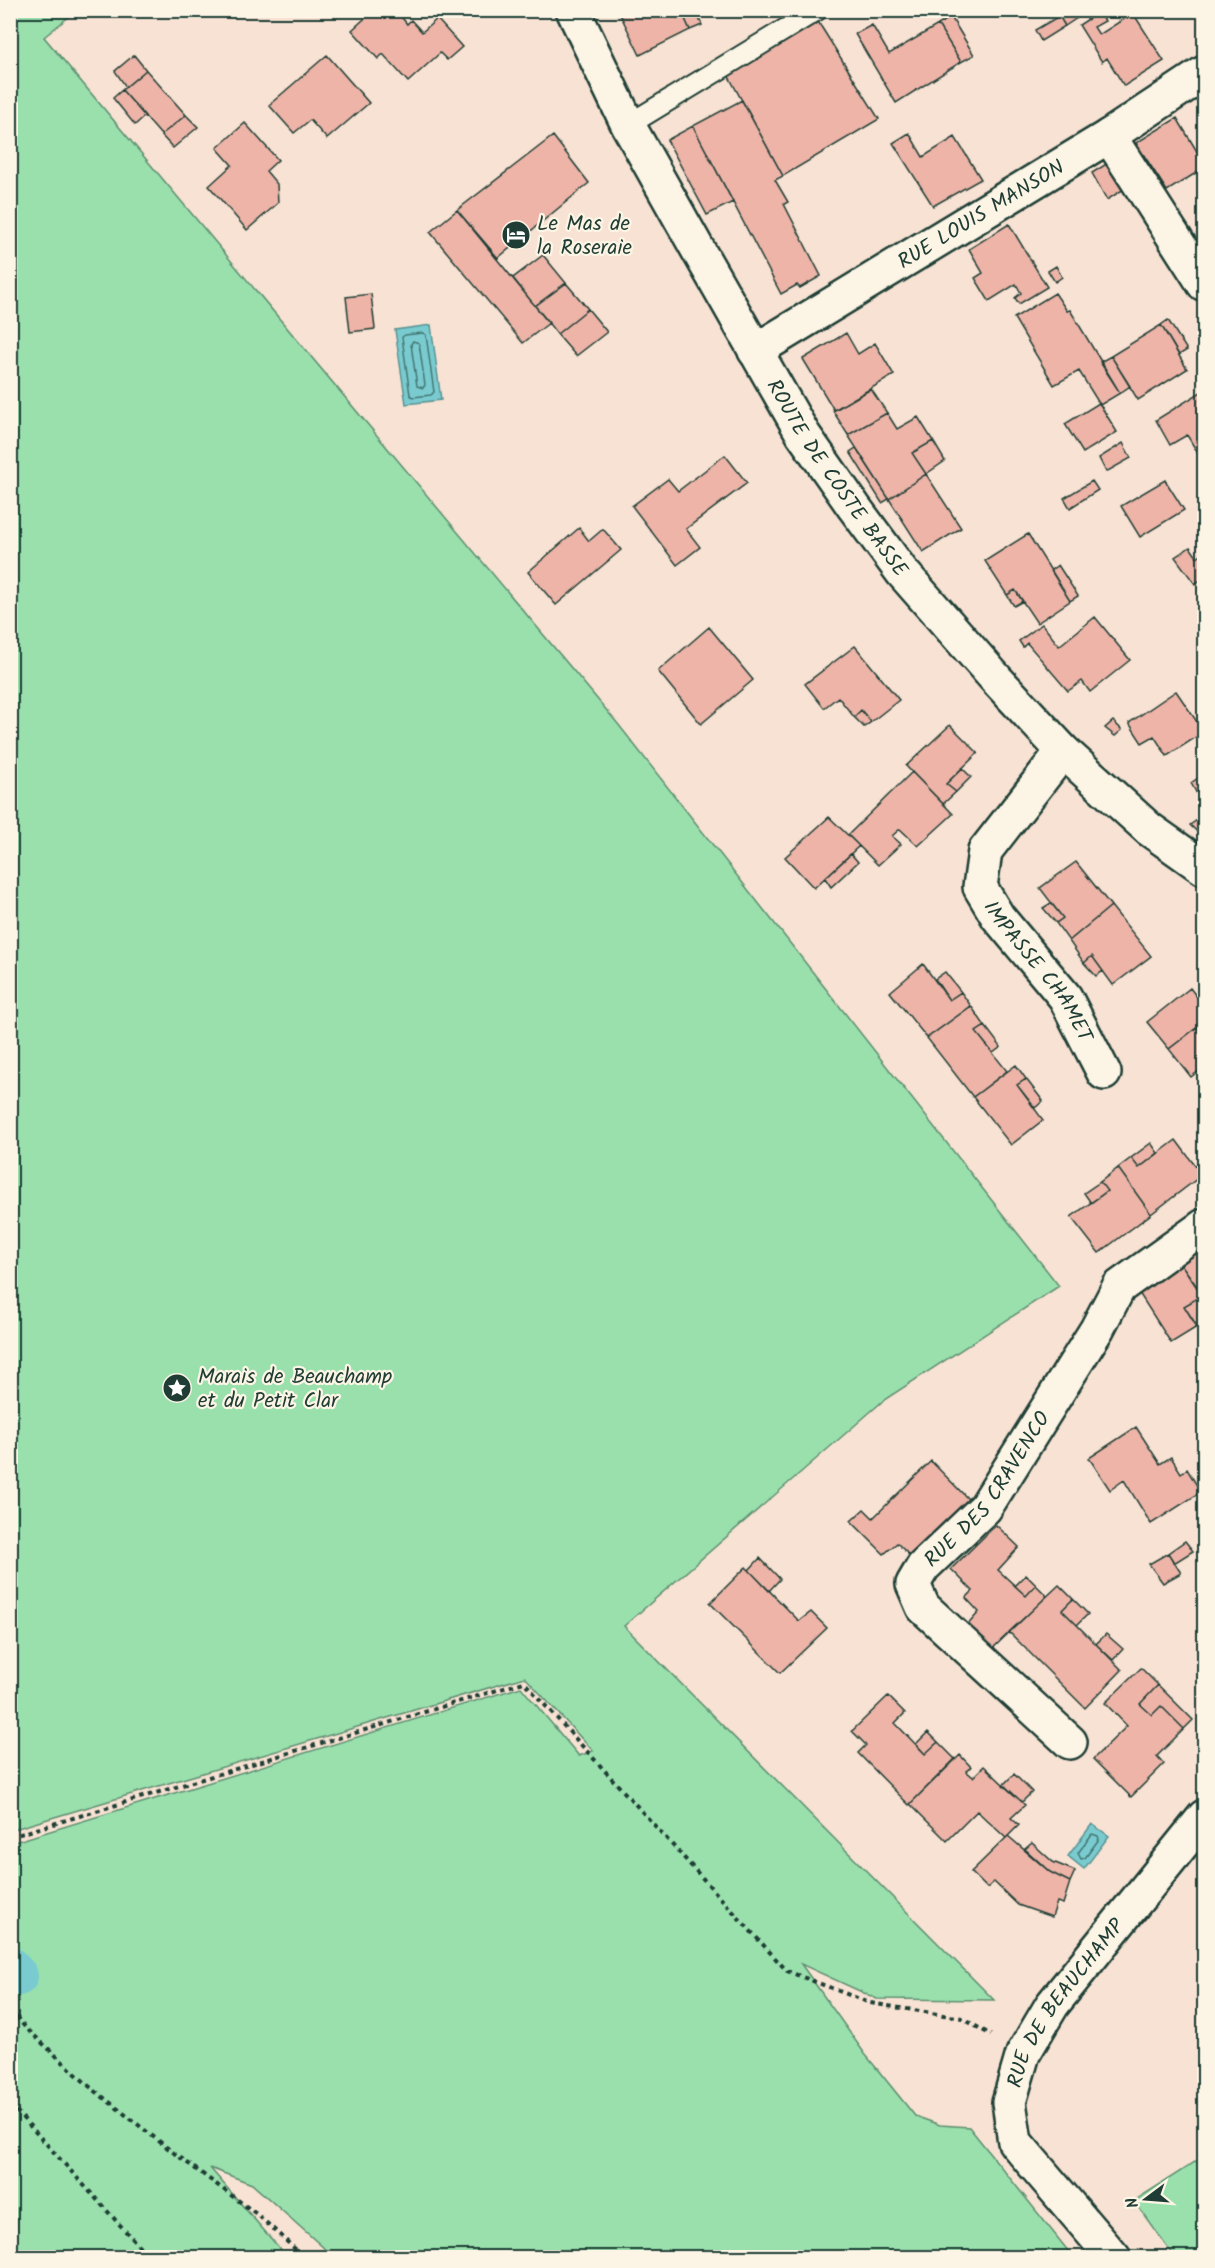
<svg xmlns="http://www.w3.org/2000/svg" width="1215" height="2268" font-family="Kalam,sans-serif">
	<rect width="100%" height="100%" fill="#f8e2d3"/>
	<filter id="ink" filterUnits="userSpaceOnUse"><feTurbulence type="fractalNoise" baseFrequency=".0167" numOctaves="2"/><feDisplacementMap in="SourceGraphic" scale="12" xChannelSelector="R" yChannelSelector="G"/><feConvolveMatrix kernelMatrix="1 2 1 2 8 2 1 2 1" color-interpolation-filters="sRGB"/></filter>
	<g filter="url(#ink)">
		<path fill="#9ae0ad" stroke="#5c8e70" stroke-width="1.5" d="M76,11l-32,26 574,687 441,562 -175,114 -260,226 370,374 -117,-1 -76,-35 64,90 50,62 25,9 29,2 104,130h-739l-82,-73 -42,-16 77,89h-276v-414l510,-156 58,69 14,-5 -68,-74 -514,153 -1,-1819z
			M1204,2156v101h-30l-40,-56z"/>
		<path fill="#7acbd0" stroke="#569292" stroke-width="1.5" d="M431,325l10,75 -35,4 -11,-74z
			M1092,1824l17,12 -25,33 -16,-13z"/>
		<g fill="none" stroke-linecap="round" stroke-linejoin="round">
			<path stroke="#437672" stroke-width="1.5" d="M423,333l3,2 8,57 -3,3 -18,2 -3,-2 -8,-58 3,-2z
				M413,341l6,2 6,42 -2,3 -6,-2 -6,-42z
				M1092,1834l6,2 1,3 -14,19 -4,1 -3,-6z"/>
			<path stroke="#7acbd0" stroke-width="40" d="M10,1967l8,9"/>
		</g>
		<path fill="#eeb4a8" stroke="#1f3d34" stroke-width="1.5" d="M374,10h22l11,14 4,-4 11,12 15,-13 25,28 -15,13 -7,-7 -32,29 -25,-28 -5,5 -26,-29z
			M618,10h63l9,20 -50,25z
			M681,10h14l7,15 -12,5z
			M1068,10h13l2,4 -18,12 -6,-10z
			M1099,12l6,9 -11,6 5,8 34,-22 31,48 -40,25 -17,-28 -5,4 -23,-37z
			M1059,16l6,10 -24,15 -6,-11z
			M951,17l23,38 -13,7 -23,-37z
			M817,20l62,99 -96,57 -56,-103z
			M872,25l17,29 49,-29 23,37 -65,41 -41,-69z
			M134,55l12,15 -20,17 -11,-16z
			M327,55l42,48 -42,36 -17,-19 -16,13 -25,-28z
			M146,70l40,45 -25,20 -39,-45z
			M122,90l23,26 -10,9 -22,-27z
			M742,100l41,76 -8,4 13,22 -4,2 37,72 -21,12 -3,-3 -16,9 -88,-168z
			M186,115l12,12 -25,21 -12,-13z
			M1177,118l27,45v5l-37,23 -31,-48z
			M245,123l33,37 -12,11 11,13 1,19 -31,27 -38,-44 23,-21 -15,-17z
			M693,126l40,76 -26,13 -40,-75z
			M909,133l14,24 32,-20 26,42 -48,27 -40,-63z
			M553,136l36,47 -91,75 -41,-48z
			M1108,163l16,26 -17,11 -15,-27z
			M457,210l92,113 -26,20 -93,-111z
			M1009,224l38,63 -28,17 -4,-6 6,-5 -5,-9 -27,17 -14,-23 8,-5 -14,-24z
			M543,255l23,28 -31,23 -22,-28z
			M1056,266l6,11 -7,5 -7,-11z
			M566,283l22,26 -31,25 -22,-28z
			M1055,293l12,18 3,-1 50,83 -20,12 -21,-34 -25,14 -40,-67z
			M371,294l4,35 -25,3 -4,-35z
			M588,309l19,23 -31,24 -19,-22z
			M1168,320l19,30 -8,5 -18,-30z
			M1161,325l26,44 -49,31 -27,-44z
			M846,333l12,21 17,-11 19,32 -60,35 -31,-51z
			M1111,356l19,30 -10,7 -20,-31z
			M871,389l16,24 -39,22 -15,-24z
			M1204,390v69l-2,1 -15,-25 -17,10 -14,-25z
			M1099,403l18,29 -34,21 -18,-29z
			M887,413l10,16 21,-12 15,24 -21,12 14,21 -37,25 -41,-64z
			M933,441l12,20 -19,13 -14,-21z
			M1123,443l8,15 -25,14 -7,-14z
			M856,448l33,51 -7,4 -32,-51z
			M725,455l22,28 -61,46 14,18 -23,18 -45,-59 36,-27 10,12z
			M926,474l35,54 -38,24 -34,-53z
			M1165,480l19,30 -44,27 -19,-31z
			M1092,481l6,9 -28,18 -6,-10z
			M579,528l10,13 14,-12 18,21 -65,55 -28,-33z
			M1028,534l42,67 -33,22 -22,-33 -8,5 -22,-34z
			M1190,547l7,10 7,-5v25l-9,7 -20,-27z
			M1058,565l20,31 -8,5 -19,-31z
			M1015,590l8,11 -9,5 -7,-11z
			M1095,617l35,43 -40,32 -8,-11 -14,10 -41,-48 -4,4 -4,-6 23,-17 17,22z
			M709,627l44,53 -52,44 -43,-53z
			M855,646l44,54 -28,22 -10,-12 -7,7 -16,-20 -14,11 -19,-24z
			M1176,691l28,41 -37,24 -13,-20 -12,7 -13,-20z
			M861,710l10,12 -7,5 -10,-10z
			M1113,721l9,9 -7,6 -10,-8z
			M950,725l28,28 -32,31 10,8 -13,12 -37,-38z
			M962,768l9,9 -15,15 -10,-8z
			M912,772l41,42 -35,32 -18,-17 -8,7 9,8 -23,21 -30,-30z
			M1204,774v33l-13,-24z
			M1204,815v23l-14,-13z
			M829,817l30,29 -45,42 -29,-31z
			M851,854l7,8 -27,25 -6,-9z
			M1076,862l35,44 -42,35 -13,-18 7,-5 -23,-30z
			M1051,903l12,15 -7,5 -13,-15z
			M1111,906l40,50 -38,29 -21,-29 -8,7 -15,-22z
			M1092,956l11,15 -7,5 -12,-13z
			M923,964l26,36 12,-8 10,14 -44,32 -37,-46z
			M945,972l16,20 -12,8 -14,-21z
			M1190,988l14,18v16l-35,27 -22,-27z
			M971,1006l14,20 -9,6 31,39 -34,26 -46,-59z
			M1204,1022v45l-13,10 -22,-28z
			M985,1026l16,21 -8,6 -17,-21z
			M1016,1065l10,14 -9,6 26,35 -32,25 -38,-48z
			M1026,1079l17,22 -8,7 -18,-23z
			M1176,1140l26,35 -51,39 -33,-46 13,-10 8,10z
			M1151,1143l7,10 -19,15 -8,-10z
			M1118,1168l33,46 -52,39 -28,-36 36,-26 -7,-9z
			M1100,1182l7,9 -16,12 -7,-10z
			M1204,1248v50l-23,-34z
			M1181,1264l22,31 -19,11 13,21 -26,16 -32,-50z
			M1203,1295l1,3v39l-20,-31z
			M1136,1427l24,37 11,-7 10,16 6,-4 14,23 -50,32 -27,-44 -14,10 -21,-32z
			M931,1461l38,39 -59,56 -13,-13 -13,11 -33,-33 13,-12 9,9z
			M996,1525l23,22 -21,23 28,26 10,-11 11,11 -58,56 -24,-24 14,-16 -13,-14 7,-7 -22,-22z
			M1185,1541l8,10 -19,12 -6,-10z
			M1168,1553l13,20 -18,10 -14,-19z
			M760,1558l20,21 -11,12 -20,-21z
			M746,1567l53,54 12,-9 16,16 -47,45 -70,-70z
			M1026,1575l10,10 -10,11 -11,-10z
			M1059,1585l14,14 -11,11 60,60 -37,38 -76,-76z
			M1073,1599l15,15 -11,11 -15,-15z
			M1106,1634l17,15 -10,11 -17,-16z
			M1141,1668l17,17 -18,19 12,11 9,-9 23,23 -27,27 7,8 -33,33 -38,-38 34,-33 -22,-23z
			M1158,1685l35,35 -9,9 -23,-23 -9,9 -12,-11z
			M888,1696l17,17 -10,10 30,31 13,-12 17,17 -46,46 -51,-52 8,-8 -14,-14z
			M928,1732l10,10 -13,12 -9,-10z
			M960,1755l11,12 -5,4 7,6 11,-11 41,39 -14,13 8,7 -13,13 -29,-27 -30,30 -37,-37z
			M1014,1774l18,18 -10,10 -19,-17z
			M1008,1836l42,36 20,10 -7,22 -6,-2 -5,15 -34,-12 -24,-23 -7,6 -16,-16z
			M1032,1843l21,19 22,9 -5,11 -20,-10 -25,-23z"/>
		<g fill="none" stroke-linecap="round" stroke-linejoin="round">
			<g stroke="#1f3d34" stroke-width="24">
				<path id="lane" d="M628,125l189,-115"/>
			</g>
			<g stroke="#1f3d34" stroke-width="38">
				<g id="street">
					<path d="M1109,136l95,148"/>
					<path id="s1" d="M755,351l354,-215 95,-63"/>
					<path id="s2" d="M1063,751l-78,100 -5,36 18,30 67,80 39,76"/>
					<path id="s3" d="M1070,1742l-147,-135 -10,-23 10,-17 62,-59 112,-179 22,-42 85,-61"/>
					<path id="s4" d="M1114,2258l-99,-116 -6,-40 14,-48 29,-49 152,-188"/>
				</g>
			</g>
			<g stroke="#1f3d34" stroke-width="38">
				<g id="secondary">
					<path id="s5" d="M573,10l55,115 73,130 102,179 51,73 48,65 95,108 66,71 86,78 55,39"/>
				</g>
			</g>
			<path stroke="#1f3d34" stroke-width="4" stroke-dasharray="4.5 4.5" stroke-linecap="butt" d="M10,1837l514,-155 263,289 83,32 92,15 29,17
				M10,2010l16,18 63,58 85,67 84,62 47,43
				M10,2104l140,154"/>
			<use href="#lane" stroke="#fcf5e5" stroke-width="20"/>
			<use href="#street" stroke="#fcf5e5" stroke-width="33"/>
			<use href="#secondary" stroke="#fcf5e5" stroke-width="33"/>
		</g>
	</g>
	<defs>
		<g id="hotel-disc" transform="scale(1.5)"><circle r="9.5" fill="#1f3d34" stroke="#fcf5e5"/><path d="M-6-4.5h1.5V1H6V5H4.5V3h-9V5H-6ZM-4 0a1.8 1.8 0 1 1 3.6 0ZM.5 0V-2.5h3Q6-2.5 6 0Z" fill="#fff"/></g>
		<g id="sight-disc" transform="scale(1.5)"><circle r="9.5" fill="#1f3d34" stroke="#fcf5e5"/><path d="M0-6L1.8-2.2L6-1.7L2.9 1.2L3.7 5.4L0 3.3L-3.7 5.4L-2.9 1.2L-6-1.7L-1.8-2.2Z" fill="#fff"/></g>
	</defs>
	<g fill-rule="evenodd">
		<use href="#hotel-disc" x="516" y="235"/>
		<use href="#sight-disc" x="177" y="1388"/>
	</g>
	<g text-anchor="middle" stroke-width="4.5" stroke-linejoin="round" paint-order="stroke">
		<g font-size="21" fill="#1f3d34" stroke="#fcf5e5">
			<text dy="7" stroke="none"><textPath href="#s1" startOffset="264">RUE LOUIS MANSON</textPath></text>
			<text dy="7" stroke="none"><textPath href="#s5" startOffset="538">ROUTE DE COSTE BASSE</textPath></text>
			<text dy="7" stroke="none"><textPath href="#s2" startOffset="266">IMPASSE CHAMET</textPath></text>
			<text dy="7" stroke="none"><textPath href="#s3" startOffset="346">RUE DES CRAVENCO</textPath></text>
			<text dy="7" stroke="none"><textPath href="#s4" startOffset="308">RUE DE BEAUCHAMP</textPath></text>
		</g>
		<g font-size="21" fill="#1f3d34" stroke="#fcf5e5" text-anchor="start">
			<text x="537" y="230">Le Mas de<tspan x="537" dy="24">la Roseraie</tspan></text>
			<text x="198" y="1383">Marais de Beauchamp<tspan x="198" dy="24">et du Petit Clar</tspan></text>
		</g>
	</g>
	<rect width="1215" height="2268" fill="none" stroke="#fcf5e5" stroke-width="36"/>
	<rect x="18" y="18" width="1179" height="2232" fill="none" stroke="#1f3d34" stroke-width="2" filter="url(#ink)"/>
	<g transform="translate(1146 2199) rotate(254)" stroke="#fcf5e5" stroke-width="4.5" paint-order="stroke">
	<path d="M0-4.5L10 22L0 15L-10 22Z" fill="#1f3d34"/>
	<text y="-9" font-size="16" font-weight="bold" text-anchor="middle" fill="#1f3d34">N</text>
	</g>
</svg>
